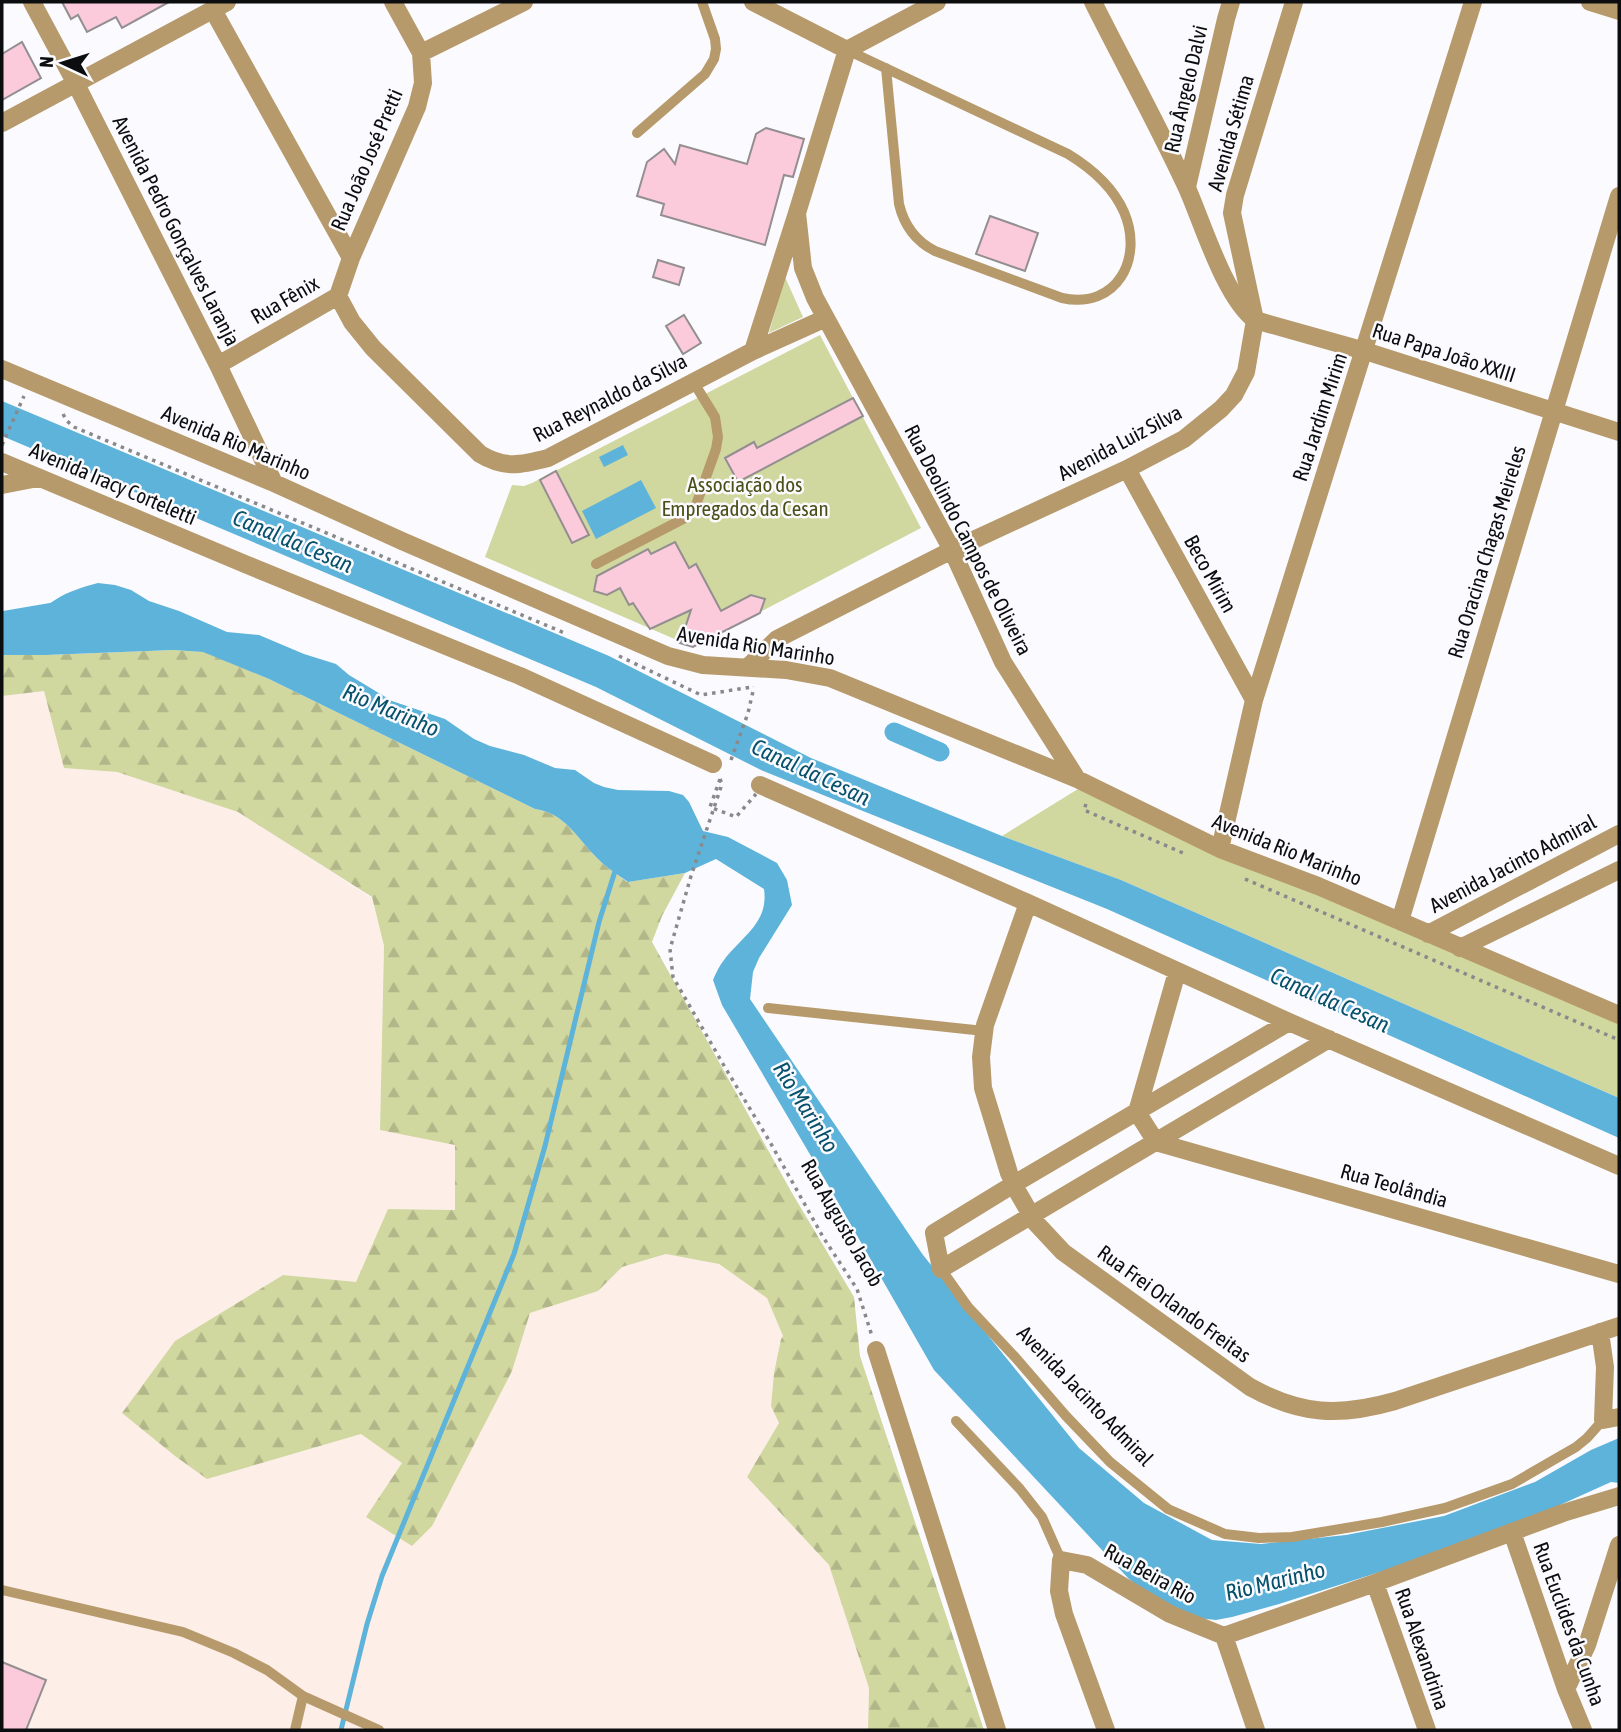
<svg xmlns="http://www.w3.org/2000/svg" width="1621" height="1732" font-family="'Asap Condensed',sans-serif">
	<defs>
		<pattern id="forest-firs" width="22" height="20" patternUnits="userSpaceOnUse" patternTransform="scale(1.75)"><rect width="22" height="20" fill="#d0d79f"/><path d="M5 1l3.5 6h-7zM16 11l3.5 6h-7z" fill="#b1b788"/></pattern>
	</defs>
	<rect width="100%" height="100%" fill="#fbfbff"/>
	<path fill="#fdeee8" d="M44,691l21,77 52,4 121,40 134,86 12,48 -4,183 75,15v66l-67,-1 -32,74 -73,-8 -108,66 -53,72 85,66 154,-45 42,29 9,83 20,-21 80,-154 18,-58 68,-22 24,-24 45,-13 52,10 48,34 16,38 -2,3 -7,34 -3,33 8,17 -32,54 82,88 40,123 -1,42h-866v-1034z"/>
	<path fill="#d0d79f" d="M785,277l18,40 -34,16z
		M820,335l101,193 -228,119 -208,-90 27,-72 12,1 8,-3z
		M1078,789l541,235v74l-498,-218 -119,-44z"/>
	<path fill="url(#forest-firs)" d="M173,650l31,2 65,27 266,130c30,4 42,29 61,48 9,10 21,17 31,25l58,-9 -23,43 -10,26 140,251 62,104 6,59 124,374h-116l1,-42 -40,-123 -82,-88 32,-54 -8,-17 3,-33 7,-34 2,-3 -16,-38 -48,-34 -53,-10 -44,13 -24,24 -68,22 -18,58 -80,155 -20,20 -46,-29 36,-54 -41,-29 -154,45 -32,-23 -53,-43 53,-72 108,-66 73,7 32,-73 67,1v-65l-75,-15 4,-184 -12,-49 -134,-85 -121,-40 -53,-4 -20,-77 -42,5v-41h44z"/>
	<path fill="#5db3d9" d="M2,401l607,255 202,102 191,78 119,44 498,218v40l-512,-229 -346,-139 -165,-83 -594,-251z
		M623,445l5,10 -24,12 -5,-10z
		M641,480l15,28 -60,31 -14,-28z
		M98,583l17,2 16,5 18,11 30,10 48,21 32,3 45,19 32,10 13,11 43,26 53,18 29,20 16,7 34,9 31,13 20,2 19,13 10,4 14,3 51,1 14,4 6,7 14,29 25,6 49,26 10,17 5,25 -33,53 -6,14 -3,27 173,256 156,193 65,55 68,37 49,4 85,-9 98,-19 91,-34 56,-32 28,-12v45l-8,-1 -124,56 -208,66 -47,13 -16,3 -28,-3 -26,-12 -33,-26 -195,-209 -106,-185 -106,-180 -9,-25c3,-7 6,-14 11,-20 18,-24 45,-37 40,-71l-48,-30 -31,14 -57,9c-11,-8 -23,-15 -32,-25 -19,-19 -31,-44 -61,-48l-266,-130 -66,-27 -30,-2 -127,5h-44v-33l10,5c17,-6 28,-18 43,-27 14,-9 28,-13 43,-17z"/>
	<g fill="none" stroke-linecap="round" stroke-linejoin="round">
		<path stroke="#5db3d9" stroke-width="5" d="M341,1730l26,-106 15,-48 132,-322 31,-108 54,-224 17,-54"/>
		<path stroke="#5db3d9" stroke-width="19" d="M894,732l46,20"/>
		<path stroke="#5db3d9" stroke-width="33" d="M2,628l58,-10"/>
	</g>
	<path fill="#fbcadb" stroke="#938e8f" stroke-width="2" d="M62,2h107l-47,26 -6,-11 -29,15 -9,-17 -7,4z
		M22,42l19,36 -39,22v-46z
		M766,128l38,11 -11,38 -9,-2 -19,70 -104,-30 3,-11 -27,-8 10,-34 17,-13 11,15 5,-19 67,19 9,-30z
		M990,216l48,17 -13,38 -49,-17z
		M658,260l26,8 -5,17 -26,-8z
		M684,315l17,28 -18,11 -17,-28z
		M853,398l10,18 -125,66 -13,-24 29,-16 3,6z
		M556,471l33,64 -17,8 -32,-63z
		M675,542l14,26 7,-4 25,47 30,-16 14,4 -5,14 -67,34 -13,-4 11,-33 -41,19 -17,-26 -4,2 -9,-17 -13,7 -13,-4 3,-15 51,-27 3,5z
		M2,1662l44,18 -20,50h-24z"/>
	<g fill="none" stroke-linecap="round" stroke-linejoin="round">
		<path stroke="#89898c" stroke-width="3.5" stroke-dasharray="3.5 5" stroke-linecap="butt" d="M63,414l4,7 7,6 493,207
			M2,445l22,-49
			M619,656l82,39 51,-8
			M731,760l17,-47 6,-26
			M720,779l2,5 -31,92 -21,73 3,28 50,87 47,78 53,95 34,52 15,47
			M1086,804l-2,6 99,43
			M1245,879l374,161"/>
		<path stroke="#b79a6b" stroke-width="10" d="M847,50l221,104c23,14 45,33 56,58 20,46 -7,98 -62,86l-127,-47c-20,-10 -31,-26 -36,-47l-13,-136
			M637,133l68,-59 9,-15 2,-10 -1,-10 -13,-37
			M596,564l87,-45 13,-14 20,-56 2,-12 -3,-20 -21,-34
			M768,1008l216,23
			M941,1269l27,38 47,50 51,59 44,46 58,47 57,25 34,4 33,-1 90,-15 63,-14 67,-24 64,-37 11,-9 16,-18
			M956,1421l64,68 22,28 19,43
			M2,1590l181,42 51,21 33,17 36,26 76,34
			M295,1730l8,-34"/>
		<path stroke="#b79a6b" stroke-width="18" d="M393,2l28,51 2,30 -6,24 -66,151 -13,38 14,26 21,26 107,106c25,15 41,11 68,4l205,-107 73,-33
			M753,2l94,48
			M1590,2l29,9
			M213,10l138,248
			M847,50l90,-48
			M421,53l103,-51
			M75,82l143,283 56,118
			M1187,187l39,-168 5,-17
			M797,213l6,55 12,30 137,252 51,112 74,117
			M753,351l44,-138 50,-163
			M218,365l120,-69
			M2,369l272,114 128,58 266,115 35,9 83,5 44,8 247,101 143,70 98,37 301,129
			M2,462l243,102 275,112 193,88
			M1127,469l127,231
			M2,485l36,-7
			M747,668l30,-29 175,-89 175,-81 57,-30 37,-30 13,-14 12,-23 9,-52 -23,-107 3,-18 59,-193
			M760,785l268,118 261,119 330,144
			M1220,849l34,-149 219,-698
			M1028,903l-43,122 -4,32 2,31 26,85 7,16 19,33 28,30 187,135c51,28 89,30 145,14l224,-75
			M1400,921l219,-725
			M1428,934l191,-100
			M1460,948l159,-78
			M1177,972l-40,140 19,30 463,132
			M1289,1022l-275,162 -80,49 7,36 388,-230
			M1600,1332l5,35 -2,53 16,-3
			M876,1350l121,380
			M1512,1532l54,157 17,41
			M1375,1583l52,147
			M1224,1636l32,94
			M1566,1689l21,-44 32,-100
			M1106,1730l-42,-116 -5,-23 2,-31 26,5 83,49 54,22 151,-53 188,-70 56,-17"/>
		<path stroke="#b79a6b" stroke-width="18" d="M32,2l43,80
			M1093,2c31,62 65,123 94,186 16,36 38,110 68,132l110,31 254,81
			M2,123l225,-121"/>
		<path stroke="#89898c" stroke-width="3.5" stroke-dasharray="3.5 5" stroke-linecap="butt" d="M720,779l-10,28 26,10 20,-23"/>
	</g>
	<g text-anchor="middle" stroke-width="5" stroke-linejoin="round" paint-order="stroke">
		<g font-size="21" fill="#0c0d0e" stroke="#fbfbff">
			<text transform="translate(1186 89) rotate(-77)" y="7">Rua Ângelo Dalvi</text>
			<text transform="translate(1231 133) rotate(-74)" y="7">Avenida Sétima</text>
			<text transform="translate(367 160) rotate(-67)" y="7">Rua João José Pretti</text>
			<text transform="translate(176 231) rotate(63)" y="7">Avenida Pedro Gonçalves Laranja</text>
			<text transform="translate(285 300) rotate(-30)" y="7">Rua Fênix</text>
			<text transform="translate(1444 353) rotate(18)" y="7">Rua Papa João XXIII</text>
			<text transform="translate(610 398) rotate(-27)" y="7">Rua Reynaldo da Silva</text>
			<text transform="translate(1320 417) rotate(-72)" y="7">Rua Jardim Mirim</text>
			<text transform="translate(236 443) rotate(23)" y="7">Avenida Rio Marinho</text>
			<text transform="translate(1120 443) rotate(-28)" y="7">Avenida Luiz Silva</text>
			<text transform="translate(113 484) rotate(23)" y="7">Avenida Iracy Corteletti</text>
			<text transform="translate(968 540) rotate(63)" y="7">Rua Deolindo Campos de Oliveira</text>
			<text transform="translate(1487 552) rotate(-73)" y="7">Rua Oracina Chagas Meireles</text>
			<text transform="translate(1210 574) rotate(61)" y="7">Beco Mirim</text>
			<text transform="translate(756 646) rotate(9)" y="7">Avenida Rio Marinho</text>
			<text transform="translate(1287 850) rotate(22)" y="7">Avenida Rio Marinho</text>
			<text transform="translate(1513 864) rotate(-28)" y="7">Avenida Jacinto Admiral</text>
			<text transform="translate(1394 1186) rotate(16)" y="7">Rua Teolândia</text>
			<text transform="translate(842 1223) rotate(60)" y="7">Rua Augusto Jacob</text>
			<text transform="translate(1174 1304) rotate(36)" y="7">Rua Frei Orlando Freitas</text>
			<text transform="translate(1085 1396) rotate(46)" y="7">Avenida Jacinto Admiral</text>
			<text transform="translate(1150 1574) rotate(29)" y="7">Rua Beira Rio</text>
			<text transform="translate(1569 1624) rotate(70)" y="7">Rua Euclides da Cunha</text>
			<text transform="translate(1422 1649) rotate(71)" y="7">Rua Alexandrina</text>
		</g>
		<g font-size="21" fill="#4a4f17" stroke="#fbfbff">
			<text x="745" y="492">Associação dos<tspan x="745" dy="24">Empregados da Cesan</tspan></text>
		</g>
		<g font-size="23" font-style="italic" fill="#07516b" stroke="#fbfbff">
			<text transform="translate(293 541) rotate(23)" y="8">Canal da Cesan</text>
			<text transform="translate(391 710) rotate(23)" y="8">Rio Marinho</text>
			<text transform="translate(811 772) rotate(25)" y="8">Canal da Cesan</text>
			<text transform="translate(1330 1000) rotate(24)" y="8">Canal da Cesan</text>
			<text transform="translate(806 1107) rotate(58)" y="8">Rio Marinho</text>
			<text transform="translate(1275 1581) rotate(-14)" y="8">Rio Marinho</text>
		</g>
	</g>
	<rect width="1621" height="1732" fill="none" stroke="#0c0d0e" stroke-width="7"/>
	<g transform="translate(63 63) rotate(274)" stroke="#fbfbff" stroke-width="5" paint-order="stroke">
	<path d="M0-5L12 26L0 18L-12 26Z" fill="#0c0d0e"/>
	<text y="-10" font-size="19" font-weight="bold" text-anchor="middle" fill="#0c0d0e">N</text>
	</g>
</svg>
